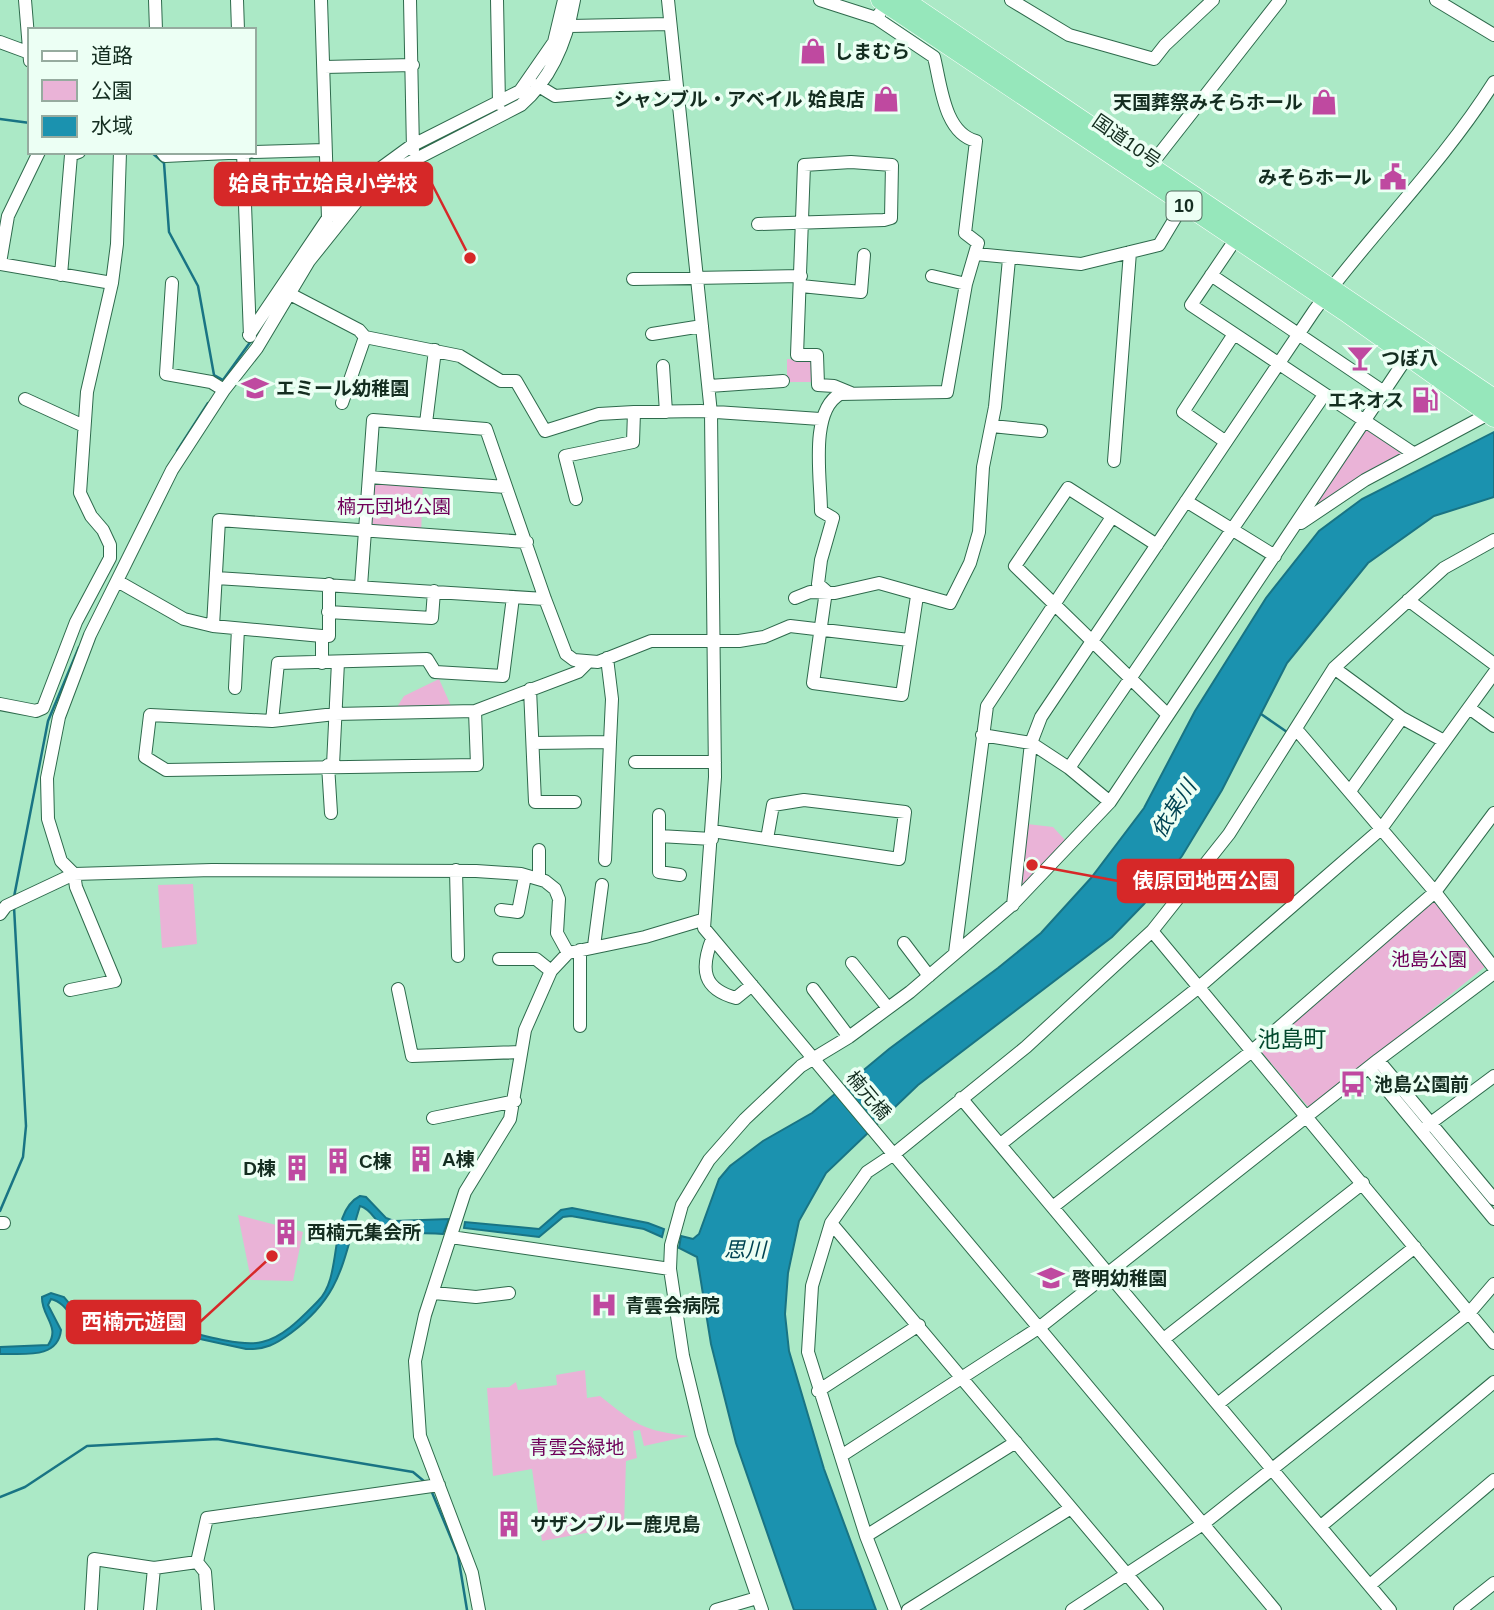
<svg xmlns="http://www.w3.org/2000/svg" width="1494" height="1610" font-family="Helvetica,'Noto Sans JP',sans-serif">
	<rect width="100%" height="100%" fill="#abe9c6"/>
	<path fill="#eab3d7" d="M787,359l25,1v22h-25z
		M1369,429l34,26 -88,53 -3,-3 52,-75z
		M369,477l54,4 -2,54 -57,-3z
		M439,679l13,29 -55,-1 7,-11z
		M1027,824l26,3 13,14 -48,48z
		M193,884l4,60 -35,4 -4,-63z
		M1435,900l52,65 -177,144 -51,-60z
		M238,1215l65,17 -10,49 -42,-1z
		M585,1370l2,28 13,-2c35,28 43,35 89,40l-45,10 -4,-16 -7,1 4,27 -11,3 -2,65 -82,15 -10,-72 -39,7 -6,-88 22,-1 7,-5 2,8 39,-5 -1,-10z"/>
	<path fill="#1b92af" stroke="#197484" stroke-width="2" d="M1494,432v65l-60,19 -66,47 -81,100 -65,127 -40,66 -38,48 -32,33 -194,148 -92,88 -27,48 -11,52 -3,41 4,37 35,118 52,141h-82l-58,-167 -25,-99 -14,-87 -18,-9 2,-12 12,3 6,-5 20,-55 11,-13 33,-25 49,-28 77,-64 109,-81 43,-35 50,-55 53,-70 51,-97 71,-113 53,-67 43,-32z
		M360,1196l6,1 20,21 8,3 55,-2 -6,15c-17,-2 -42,2 -57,-6 -11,-5 -14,-19 -26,-22 -18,57 -18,89 -69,127 -15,11 -26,17 -45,16l-101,-22 -54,6c-18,-6 -22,-30 -40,-34l-3,6 13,25c-3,30 -39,23 -61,24v-7l48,-2c13,-18 -7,-29 -6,-48l9,-4 13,4 23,28 5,2c17,-3 37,-9 54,-6 29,5 90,28 116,21 22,-5 40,-25 56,-41 26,-25 9,-88 42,-105z
		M572,1208l76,15 16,6 -2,8 -18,-8 -73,-13 -8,1 -24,20 -75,-9 1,-6 74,7 22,-19z"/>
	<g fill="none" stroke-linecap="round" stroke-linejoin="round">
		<path stroke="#197484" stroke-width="2.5" d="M0,119l30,4
			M151,152l13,11 5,69 29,54 16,89 9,5 28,-39
			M177,451l31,-48
			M1261,714l26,18
			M14,897l34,-176 31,-74
			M0,1211l23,-54 3,-31 -12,-219
			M431,1490l27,65 9,55
			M0,1497l25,-10 62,-41 130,-7 196,33 12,10"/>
		<g stroke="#2e6a4c" stroke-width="14">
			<path id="minor" d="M25,0l5,61
				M155,0l1,30
				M237,0l1,30
				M321,0l7,218
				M410,0l3,150
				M497,0l2,104
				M668,0l43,413 4,364 -11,151 571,682
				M820,0l56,18 4,-5
				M1011,0l58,35 85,24 11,-14 48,-45
				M1436,0l58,35
				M570,26l100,-2
				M0,42l27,10
				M324,67l89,-2
				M537,85l18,11 121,-10
				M162,152l3,4 84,-4
				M243,152l7,184
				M254,152l71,-2
				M1150,166l130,-166
				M758,224l126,-4 7,-2 1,-53 -41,-3 -47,3 -7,190h20l1,30 16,1 17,7
				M1235,240l-44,65 222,148
				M976,254l105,10 78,-19 24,-40
				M0,263l8,-47 31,-64
				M0,264l112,19
				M61,275l10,-120 8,-3
				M1211,275l173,117
				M932,276l34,8
				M633,279l168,-3
				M172,283l-6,91 45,8 13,8
				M801,286l60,6 3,-37
				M288,293l71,37 6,7 95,19 41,25h15l29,50 54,-17 35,-2 67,-1 119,8
				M652,334l50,-8
				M249,335l79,-117 35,-37 48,-35 109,-55 34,-49 10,-42
				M663,366l3,46
				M709,386l74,-5
				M25,399l59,27
				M342,403l23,-66
				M426,423l9,-73
				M992,426l49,5
				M1226,442l-43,-30 51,-78
				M1114,461l16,-209
				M369,477l137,10
				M576,499l-11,-43 68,-14 1,-30
				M1186,501l89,55
				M1301,523l64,-43 129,-69
				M1157,545l-89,-57 -53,78 153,149 239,-358
				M216,578l329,21
				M119,582l65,37 29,7 109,10h7v-52
				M361,586l12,-166 113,9 59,170 21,55 8,6 24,2 53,-21h88l25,-4 26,-11 119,14
				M826,591l-8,-7 3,-24 12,-42 -12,-7c0,-31 -12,-100 19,-117l107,-2 19,-108 12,-41 -13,-10 11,-92c-32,-8 -35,-56 -42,-84l-58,-39
				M826,591l-13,92 89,12 15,-99
				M795,598l15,-6 25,1 44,-10 71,20 20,-40 9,-31 4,-65 12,-60 14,-148
				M1408,600l86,64
				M328,612l104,6 2,-27
				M213,626l6,-106 308,22
				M607,658l5,41 -2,43
				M322,663v-27
				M1334,668l68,50 42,23
				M235,688l3,-59
				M530,689l5,113h40
				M0,704l36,7 7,-3 33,-86 34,-64v-13l-7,-15 -12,-14 -11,-23 7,-101 25,-109 5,-39 3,-92
				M1469,708l25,18
				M475,711l2,54 -311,5 -21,-13 5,-42 122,6 63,-7 140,-3 103,-39 9,-9
				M272,721l6,-58 149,-4 8,13 68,4 10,-79
				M1296,729l139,163 59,76
				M982,735l49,8 38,25 41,34
				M533,743l77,-1 -5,118
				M635,762h80
				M328,765l3,48
				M333,765l5,-103
				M1069,768l255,-373
				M1350,791l52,-73
				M659,815v57l21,3
				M712,831l187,28 6,-47 -101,-12 -31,5 -6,34
				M659,836l53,3
				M539,850v29
				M456,870l2,86
				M74,874l-13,-13 -13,-42 -1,-41 12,-61 31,-82 82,-165 52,-80 33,-42 52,-87 56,-70 22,-17 134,-69c31,-27 46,-65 53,-105
				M1013,905l18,-162 10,-26 273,-406c58,-79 127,-145 180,-229
				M501,910l17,2 7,-36
				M0,914l6,-8 68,-32 138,-4 264,1 45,3 24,7 10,8 4,10 -2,34 11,20
				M1152,931l342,412
				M712,939c-12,31 -9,50 24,59l16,-13
				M904,943l25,33
				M594,946l8,-61
				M580,950v76
				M955,953l32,-247 125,-189
				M499,959h37l15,12
				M852,963l36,45
				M398,989l14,67 108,-4
				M813,989l36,48
				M70,990l45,-9 -39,-94 -2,-13
				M1378,1060l116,139
				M1369,1068l125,151
				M961,1098l429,512
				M433,1118l82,-17
				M1424,1128l70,-52
				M1002,1143l197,-156 182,-158 113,-156
				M1054,1206l198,-155 183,-159 59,-79
				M0,1223h4
				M831,1223l326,387
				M451,1237l219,32
				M434,1293l42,4 33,-4
				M1165,1338l198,-155
				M818,1391l101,-66
				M1219,1403l196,-156
				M841,1456l199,-129 338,-267 116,-87
				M1321,1526l173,-144
				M866,1536l150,-94
				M1370,1585l124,-105
				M91,1610l3,-51 60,9
				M150,1610l4,-42 43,-6
				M208,1610l-3,-38 -8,-10 10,-44 232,-33
				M479,1610l-7,-37 -52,-137 -5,-75 10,-46 40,-123 45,-73 15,-89 26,-59 17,-18 77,-16 57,-17
				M716,1610l41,-12
				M762,1610l-60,-175 -19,-79 -13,-87 1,-24 11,-40 27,-45 36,-41 56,-53 48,-29 61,-45 102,-87 98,-103 58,-87
				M895,1610l-29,-74 -58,-184 4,-66 19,-63 36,-51 27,-18 132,-107 126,-116 77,-97 105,-166 110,-100 50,-28
				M908,1610l163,-102
				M1072,1610l131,-86 267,-212 24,-28
				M1460,1610l34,-27"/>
		</g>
		<g stroke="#fff" stroke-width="19">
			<path id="highway" d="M880,0l465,312 149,106
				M905,0l589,398"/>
		</g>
		<use href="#minor" stroke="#fff" stroke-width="12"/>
		<use href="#highway" stroke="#96e7bb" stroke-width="18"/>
	</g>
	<defs>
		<g id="shop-bare" transform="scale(2.1)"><path d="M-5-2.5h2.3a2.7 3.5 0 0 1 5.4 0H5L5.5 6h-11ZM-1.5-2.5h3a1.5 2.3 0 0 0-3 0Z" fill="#bf49a0" stroke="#ecfff4" stroke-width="2.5" paint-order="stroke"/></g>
		<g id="civic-bare" transform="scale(2.1)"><path d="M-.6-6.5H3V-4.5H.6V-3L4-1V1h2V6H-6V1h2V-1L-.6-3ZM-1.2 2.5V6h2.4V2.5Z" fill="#bf49a0" stroke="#ecfff4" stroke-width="2.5" paint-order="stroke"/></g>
		<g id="bar-bare" transform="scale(2.1)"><path d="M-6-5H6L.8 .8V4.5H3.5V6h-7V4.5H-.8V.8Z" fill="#bf49a0" stroke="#ecfff4" stroke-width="2.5" paint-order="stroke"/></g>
		<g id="school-bare" transform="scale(2.1)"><path d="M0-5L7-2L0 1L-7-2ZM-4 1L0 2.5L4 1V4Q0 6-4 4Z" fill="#bf49a0" stroke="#ecfff4" stroke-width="2.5" paint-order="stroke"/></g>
		<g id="fuel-bare" transform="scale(2.1)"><path d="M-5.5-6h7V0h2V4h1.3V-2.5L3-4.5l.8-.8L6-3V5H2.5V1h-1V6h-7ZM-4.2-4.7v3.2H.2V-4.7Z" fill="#bf49a0" stroke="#ecfff4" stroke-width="2.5" paint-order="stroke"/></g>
		<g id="bus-bare" transform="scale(2.1)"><path d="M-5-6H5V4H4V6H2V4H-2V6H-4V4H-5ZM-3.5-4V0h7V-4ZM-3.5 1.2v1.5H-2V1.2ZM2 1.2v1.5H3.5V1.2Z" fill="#bf49a0" stroke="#ecfff4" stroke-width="2.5" paint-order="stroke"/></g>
		<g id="building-bare" transform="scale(2.1)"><path d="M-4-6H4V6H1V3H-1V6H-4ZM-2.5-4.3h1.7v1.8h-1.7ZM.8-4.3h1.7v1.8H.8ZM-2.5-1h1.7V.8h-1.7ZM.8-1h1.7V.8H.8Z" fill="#bf49a0" stroke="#ecfff4" stroke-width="2.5" paint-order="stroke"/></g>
		<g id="hospital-bare" transform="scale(2.1)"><path d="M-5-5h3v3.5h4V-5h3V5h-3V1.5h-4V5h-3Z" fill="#bf49a0" stroke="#ecfff4" stroke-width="2.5" paint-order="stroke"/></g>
	</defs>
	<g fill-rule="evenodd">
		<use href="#shop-bare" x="813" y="51"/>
		<use href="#shop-bare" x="886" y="99"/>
		<use href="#shop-bare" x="1324" y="102"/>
		<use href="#civic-bare" x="1393" y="177"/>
		<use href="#bar-bare" x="1360" y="358"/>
		<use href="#school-bare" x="255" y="388"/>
		<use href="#fuel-bare" x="1425" y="400"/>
		<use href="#bus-bare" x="1353" y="1084"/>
		<use href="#building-bare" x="421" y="1159"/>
		<use href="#building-bare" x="338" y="1161"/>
		<use href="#building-bare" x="297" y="1168"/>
		<use href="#building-bare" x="286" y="1232"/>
		<use href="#school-bare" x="1051" y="1278"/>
		<use href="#hospital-bare" x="604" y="1305"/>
		<use href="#building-bare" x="509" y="1524"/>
	</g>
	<g text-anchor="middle" stroke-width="7" stroke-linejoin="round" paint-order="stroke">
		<rect fill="#ecfff4" stroke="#556c60" stroke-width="2" x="1166.5" y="191.5" width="35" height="29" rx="5"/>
		<g font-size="18" font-weight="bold" fill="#142d20">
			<text x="1184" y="212">10</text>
		</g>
		<g font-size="19" font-weight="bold" fill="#142d20" stroke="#ecfff4" text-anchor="start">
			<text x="834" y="58">しまむら</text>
			<text x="865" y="106" text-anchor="end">シャンブル・アベイル 姶良店</text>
			<text x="1303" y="109" text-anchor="end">天国葬祭みそらホール</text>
			<text x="1372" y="184" text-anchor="end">みそらホール</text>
			<text x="1381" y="365">つぼ八</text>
			<text x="276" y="395">エミール幼稚園</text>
			<text x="1404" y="407" text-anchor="end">エネオス</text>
			<text x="1374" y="1091">池島公園前</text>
			<text x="442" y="1166">A棟</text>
			<text x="359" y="1168">C棟</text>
			<text x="276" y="1175" text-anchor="end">D棟</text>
			<text x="307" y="1239">西楠元集会所</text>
			<text x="1072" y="1285">啓明幼稚園</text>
			<text x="625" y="1312">青雲会病院</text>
			<text x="530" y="1531">サザンブルー鹿児島</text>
		</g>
		<g font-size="19" fill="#142d20" stroke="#ecfff4">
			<text transform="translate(1127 141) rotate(35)" y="7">国道10号</text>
			<text transform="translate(869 1095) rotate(50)" y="7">楠元橋</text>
		</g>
		<g font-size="19" fill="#6f0059" stroke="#ecfff4">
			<text x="394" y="513">楠元団地公園</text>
			<text x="1429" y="966">池島公園</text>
			<text x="577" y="1454">青雲会緑地</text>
		</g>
		<g font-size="21" font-style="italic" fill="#004352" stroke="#ecfff4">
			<text transform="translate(1174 809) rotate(-57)" y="7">依某川</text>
			<text x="745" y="1257">思川</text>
		</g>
		<g font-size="23" fill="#02492d" stroke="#ecfff4">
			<text x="1292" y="1047">池島町</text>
		</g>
	</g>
	<path fill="none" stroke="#d62828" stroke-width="2.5" d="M470 258L432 184M1032 865L1118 881M272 1256L200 1322"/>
	<g fill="#d62828" stroke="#ecfff4" stroke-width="2.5">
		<circle cx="470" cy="258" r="7"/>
		<circle cx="1032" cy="865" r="7"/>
		<circle cx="272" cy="1256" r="7"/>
	</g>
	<g fill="#d62828" stroke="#d62828" stroke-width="2.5">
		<rect x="215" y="163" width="217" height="42" rx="7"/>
		<rect x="1118" y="860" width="175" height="42" rx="7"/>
		<rect x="67" y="1301" width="133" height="42" rx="7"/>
	</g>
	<g font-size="21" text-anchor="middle" font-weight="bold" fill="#fff">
		<text x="323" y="191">姶良市立姶良小学校</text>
		<text x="1206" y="888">俵原団地西公園</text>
		<text x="134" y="1329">西楠元遊園</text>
	</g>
	<rect x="28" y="28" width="228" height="126" fill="#ecfff4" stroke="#96ab9f" stroke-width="2"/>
	<rect x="42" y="51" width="35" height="10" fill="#ffffff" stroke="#96ab9f" stroke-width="2"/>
	<text x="91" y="63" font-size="21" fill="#142d20">道路</text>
	<rect x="42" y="80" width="35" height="21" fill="#eab3d7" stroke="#96ab9f" stroke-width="2"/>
	<text x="91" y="98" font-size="21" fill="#142d20">公園</text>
	<rect x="42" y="116" width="35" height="21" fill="#1b92af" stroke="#96ab9f" stroke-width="2"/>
	<text x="91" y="133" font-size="21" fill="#142d20">水域</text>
</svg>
